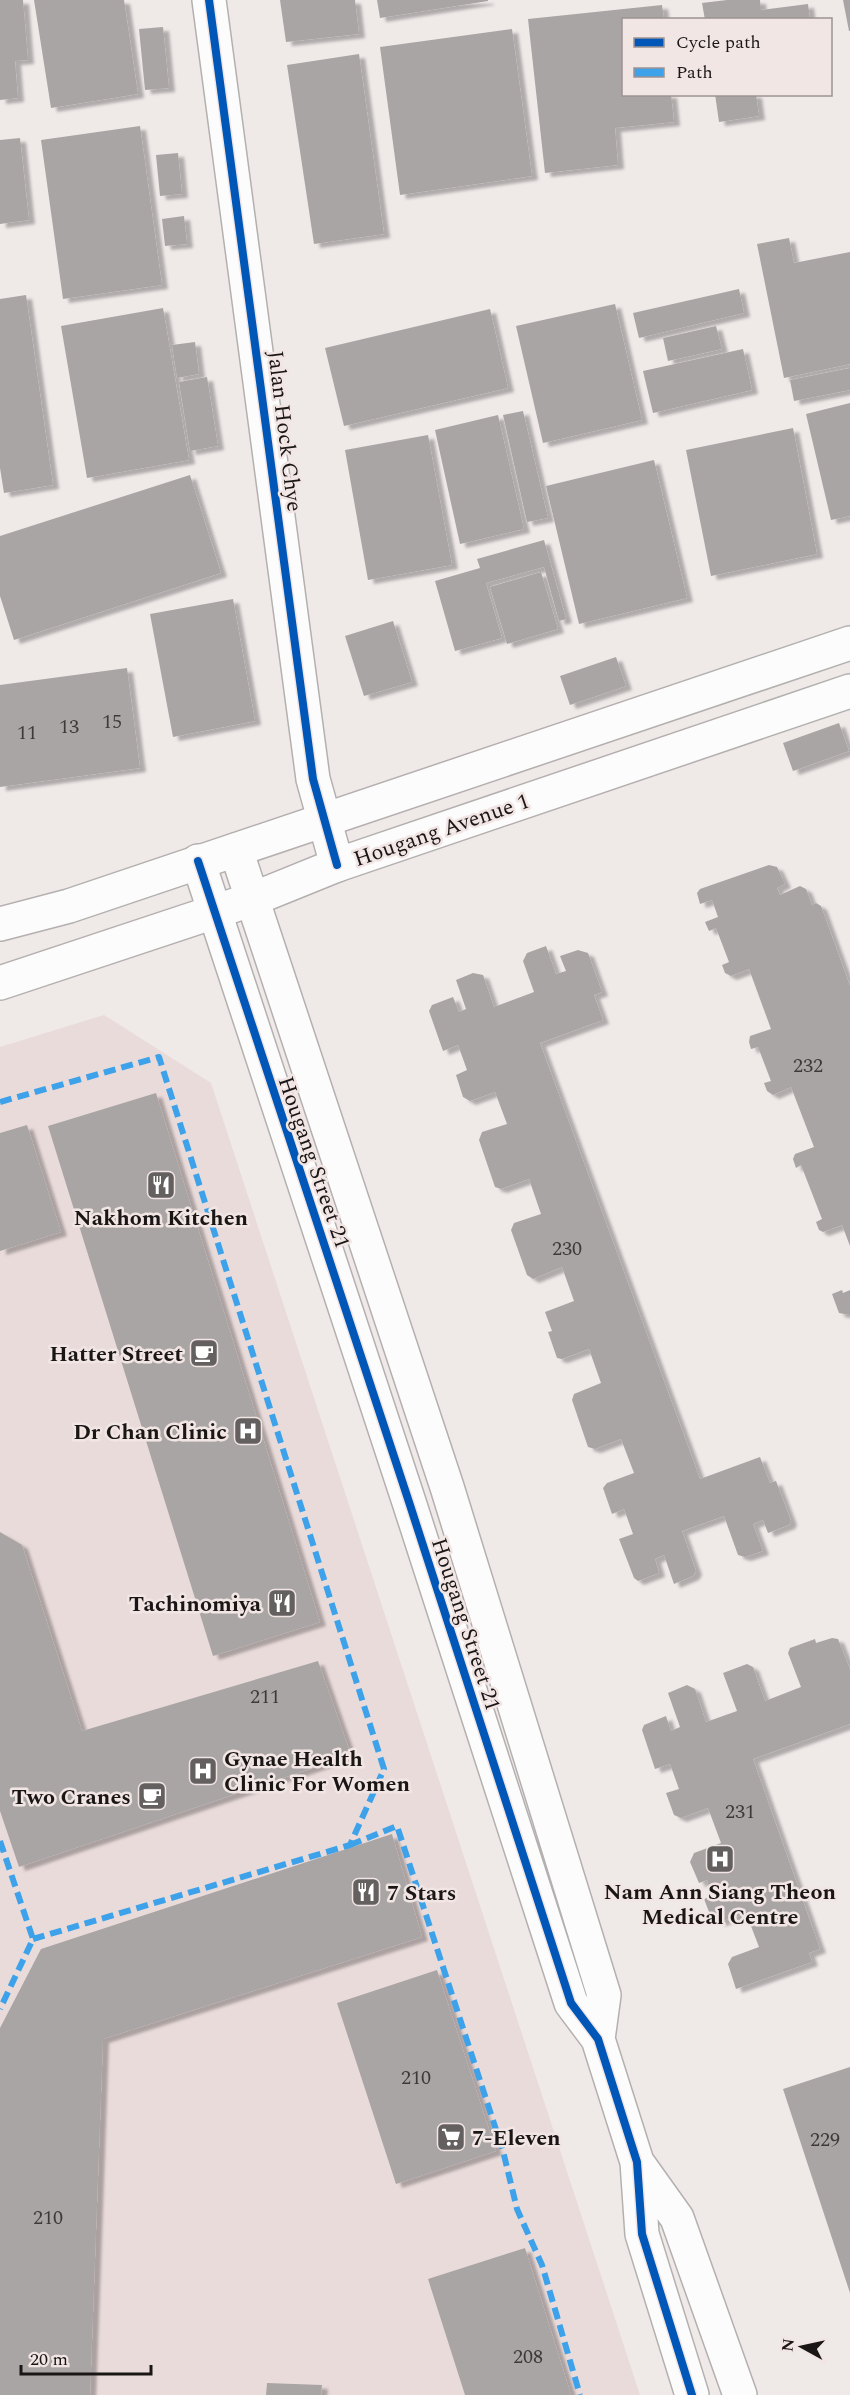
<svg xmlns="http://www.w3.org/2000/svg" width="850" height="2395" font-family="Spectral,serif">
	<defs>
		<filter id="shadow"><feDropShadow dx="6" dy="4" stdDeviation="1.5" flood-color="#0004"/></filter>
	</defs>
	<rect width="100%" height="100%" fill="#efe9e8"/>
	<path fill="#e9dbda" d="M104,1015l107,68 429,1312h-640v-1348z"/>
	<path fill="#aaa5a5" filter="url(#shadow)" d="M0,0h23l5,60 -13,1 3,37 -18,2z
		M34,0h90l14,94 -87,14z
		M280,0h75l4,34 -73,8z
		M377,0h111v1l-108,17z
		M727,0h33l1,10 47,-6 2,16h-105l-3,-17z
		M843,0h7v31h-1z
		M662,5l2,15h-40v74h47l3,28 -59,6 3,37 -73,8 -17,-154z
		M163,27l6,61 -24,2 -6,-61z
		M512,29l20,147 -132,19 -20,-148z
		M359,54l25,180 -70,10 -27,-179z
		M715,94h41l3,22 -40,6z
		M140,126l22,159 -99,14 -22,-159z
		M20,138l9,82 -29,4v-84z
		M178,153l4,41 -22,2 -4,-41z
		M184,216l3,28 -22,2 -3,-27z
		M789,238l5,25 56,-11v112l-66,14 -27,-134z
		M739,289l5,24 -105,25 -6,-25z
		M26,295l27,190 -49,8 -4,-25v-169z
		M615,304l27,116 -99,23 -27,-117z
		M163,308l26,152 -102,18 -26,-152z
		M490,309l18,79 -164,38 -19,-78z
		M716,326l6,23 -54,12 -5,-23z
		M195,342l4,32 -22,4 -5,-33z
		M743,349l9,41 -99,23 -10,-42z
		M850,368v22l-56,11 -4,-21z
		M207,377l11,69 -28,5 -11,-69z
		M850,403v113l-19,4 -25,-106z
		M523,411l25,107 -21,4 -24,-107z
		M498,415l26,114 -64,15 -25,-114z
		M793,428l24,126 -106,22 -25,-126z
		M428,435l24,130 -84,15 -23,-130z
		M654,460l33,138 -108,26 -33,-138z
		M190,475l31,98 -207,67 -14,-44v-60z
		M544,540l22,79 -7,2 -15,-54 -58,16 16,55 -47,13 -20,-70 45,-13 -3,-9z
		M541,572l17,57 -51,15 -17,-57z
		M233,599l22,122 -82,16 -23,-123z
		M393,621l19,61 -48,14 -19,-60z
		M616,657l10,29 -56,19 -10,-29z
		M127,668l13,100 -140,19v-102z
		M839,723l10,28 -56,20 -10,-28z
		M769,865l8,2 8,17 -8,4 3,7 20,-9 6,3 6,16 4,-2 5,3 29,80v260l-8,-21 -19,7 -4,-2 -3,-8 6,-3 -21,-54 -5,3 -3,-9 2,-5 19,-7 -23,-60 -18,8 -6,-4 -3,-8 7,-2 -13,-34 -7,2 -2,-7 1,-6 21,-7 -22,-60 -18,7 -6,-3 -3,-8 7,-3 -13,-34 -7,3 -4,-9 13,-5 -6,-17 -12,4 -3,-11 3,-4z
		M546,946l10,28 10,-3 -6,-15 18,-6 10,3 14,39 -8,3 9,25 -63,23 160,436 60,-22 10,26 6,-2 15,40 -2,4 -21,8 -5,-13 -10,4 10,27 -18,6 -7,-2 -14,-39 -42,15 14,40 -3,5 -19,8 -10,-29 -9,4 4,14 -21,8 -4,-3 -15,-39 14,-5 -9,-25 -12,5 -9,-26 4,-5 27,-10 -13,-34 -26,10 -7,-2 -16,-47 2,-6 27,-11 -12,-34 -27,10 -5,-1 -9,-26 4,-1 -7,-19 29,-11 -12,-34 -29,12 -6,-4 -16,-45 3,-7 27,-9 -12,-35 -28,10 -6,-2 -16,-47 3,-8 25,-8 -12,-32 -25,9 -7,-4 -7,-22 11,-5 -9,-25 -15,6 -14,-40 3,-6 21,-8 6,15 7,-3 -10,-29 17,-7 10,2 11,32 40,-15 -11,-31 4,-8z
		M156,1093l164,529 -107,34 -165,-530z
		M27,1125l34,107 -61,19v-118z
		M842,1290l1,3 7,-3v25l-11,-2 -7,-19z
		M0,1532l22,13 60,186 236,-70 33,94 -332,112 -19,-56z
		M832,1638l6,1 12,30v55l-97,35 67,190 -11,4 3,9 -76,27 -8,-25 4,-7 27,-10 -13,-34 -26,9 -9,-5 -7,-18 8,-3 -5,-16 -8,3 -9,-21 4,-9 27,-10 -13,-35 -27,10 -7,-3 -8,-22 13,-4 -9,-25 -15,5 -13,-39 2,-5 22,-9 5,15 9,-4 -12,-34 19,-8 8,4 11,33 31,-11 -14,-38 24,-9 6,3 12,34 36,-14 -13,-34 2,-5 25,-9 1,4z
		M392,1834l30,103 -319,102 -13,356h-90v-367l41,-79z
		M437,1970l59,181 -100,33 -59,-181z
		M850,2067v226l-67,-204z
		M525,2248l46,147h-106l-37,-116z
		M267,2383l55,2 -1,10h-55z"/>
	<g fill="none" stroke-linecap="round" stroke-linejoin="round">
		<g stroke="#b5b0b0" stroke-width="36">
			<path id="minor" d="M209,0l104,779 24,86
				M236,850l211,637 157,508 -6,44
				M198,861l211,641 162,501 27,36 39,123 5,72 50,161
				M637,2162l40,56 63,177"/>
		</g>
		<g stroke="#b5b0b0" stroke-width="36">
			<path id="secondary" d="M0,924l69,-18 781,-263
				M0,983l253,-84 84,-34 513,-174"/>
		</g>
		<use href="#minor" stroke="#fdfcfc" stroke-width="33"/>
		<use href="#secondary" stroke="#fdfcfc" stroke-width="33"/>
		<path stroke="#3da2ea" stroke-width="6" stroke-dasharray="12 6" stroke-linecap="butt" d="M0,1102l159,-45 225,712 -34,76 -317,94
			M0,1841l33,98 -33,70
			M350,1845l47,-19 106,325 14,58 25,56 38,130"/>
		<g stroke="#f2e6e5" stroke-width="11">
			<path id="cycleway" d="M209,0l104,779 24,86
				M198,861l211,641 162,501 27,36 39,123 5,72 50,161"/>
		</g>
		<use href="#cycleway" stroke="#0057b8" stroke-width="8"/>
	</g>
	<defs>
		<g id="restaurant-square" transform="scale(1.5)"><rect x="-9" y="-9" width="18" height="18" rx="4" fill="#656060" stroke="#f2e6e5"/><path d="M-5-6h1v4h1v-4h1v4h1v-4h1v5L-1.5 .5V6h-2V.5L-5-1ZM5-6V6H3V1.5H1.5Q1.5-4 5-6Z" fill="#fff"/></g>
		<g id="cafe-square" transform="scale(1.5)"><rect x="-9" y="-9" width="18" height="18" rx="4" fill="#656060" stroke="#f2e6e5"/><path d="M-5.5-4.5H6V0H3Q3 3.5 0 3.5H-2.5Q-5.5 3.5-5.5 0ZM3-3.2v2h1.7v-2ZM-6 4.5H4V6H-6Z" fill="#fff"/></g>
		<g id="hospital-square" transform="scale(1.5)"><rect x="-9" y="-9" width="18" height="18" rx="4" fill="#656060" stroke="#f2e6e5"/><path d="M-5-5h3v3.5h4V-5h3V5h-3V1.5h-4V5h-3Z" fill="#fff"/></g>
		<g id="supermarket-square" transform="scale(1.5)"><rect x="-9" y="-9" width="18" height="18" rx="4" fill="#656060" stroke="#f2e6e5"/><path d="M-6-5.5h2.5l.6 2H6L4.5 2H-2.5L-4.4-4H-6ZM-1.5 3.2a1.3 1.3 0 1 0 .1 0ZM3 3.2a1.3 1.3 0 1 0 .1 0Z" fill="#fff"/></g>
	</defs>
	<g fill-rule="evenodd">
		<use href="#restaurant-square" x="161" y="1185"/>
		<use href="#cafe-square" x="204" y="1353"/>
		<use href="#hospital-square" x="248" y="1431"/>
		<use href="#restaurant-square" x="282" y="1603"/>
		<use href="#hospital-square" x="203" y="1771"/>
		<use href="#cafe-square" x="152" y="1796"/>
		<use href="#hospital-square" x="720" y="1859"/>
		<use href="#restaurant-square" x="366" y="1892"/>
		<use href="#supermarket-square" x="451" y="2137"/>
	</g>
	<g text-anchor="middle" stroke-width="5" stroke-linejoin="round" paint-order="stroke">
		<g font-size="20" fill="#3e3a3a">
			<text x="112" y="728">15</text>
			<text x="69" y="733">13</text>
			<text x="27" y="739">11</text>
			<text x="808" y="1072">232</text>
			<text x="567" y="1255">230</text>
			<text x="265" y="1703">211</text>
			<text x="740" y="1818">231</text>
			<text x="416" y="2084">210</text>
			<text x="825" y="2146">229</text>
			<text x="48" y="2224">210</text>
			<text x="528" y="2363">208</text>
		</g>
		<g font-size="22" fill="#1a1616" stroke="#f2e6e5">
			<text transform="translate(286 431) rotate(83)" y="8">Jalan Hock Chye</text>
			<text transform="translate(441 829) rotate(-19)" y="8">Hougang Avenue 1</text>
			<text transform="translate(315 1162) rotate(71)" y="8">Hougang Street 21</text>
			<text transform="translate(467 1624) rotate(72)" y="8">Hougang Street 21</text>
		</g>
		<g font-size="22" font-weight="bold" fill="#1a1616" stroke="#f2e6e5" text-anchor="end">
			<text x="161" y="1225" text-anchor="middle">Nakhom Kitchen</text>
			<text x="183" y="1361">Hatter Street</text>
			<text x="227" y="1439">Dr Chan Clinic</text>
			<text x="261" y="1611">Tachinomiya</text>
			<text x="224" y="1766" text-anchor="start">Gynae Health<tspan x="224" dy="25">Clinic For Women</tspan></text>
			<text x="131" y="1804">Two Cranes</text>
			<text x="720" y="1899" text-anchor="middle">Nam Ann Siang Theon<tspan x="720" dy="25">Medical Centre</tspan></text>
			<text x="387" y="1900" text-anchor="start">7 Stars</text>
			<text x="472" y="2145" text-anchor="start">7-Eleven</text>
		</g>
	</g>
	<rect x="622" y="18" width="210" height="78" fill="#f2e6e5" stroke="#9c9392" stroke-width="1.5"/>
	<rect x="634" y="38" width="30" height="9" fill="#0057b8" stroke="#9c9392" stroke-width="1.5"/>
	<text x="676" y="48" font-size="18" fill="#1a1616">Cycle path</text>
	<rect x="634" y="68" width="30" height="9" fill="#3da2ea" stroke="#9c9392" stroke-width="1.5"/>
	<text x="676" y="78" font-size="18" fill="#1a1616">Path</text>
	<g transform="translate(802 2347) rotate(278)" stroke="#f2e6e5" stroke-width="4.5" paint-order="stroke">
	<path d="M0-4.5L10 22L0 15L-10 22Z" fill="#1a1616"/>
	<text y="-9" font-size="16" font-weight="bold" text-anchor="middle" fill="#1a1616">N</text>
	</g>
	<path d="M21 2365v9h130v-9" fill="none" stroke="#1a1616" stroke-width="3"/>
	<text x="30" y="2365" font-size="18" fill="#1a1616" stroke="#f2e6e5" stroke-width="4.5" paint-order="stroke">20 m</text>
</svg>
